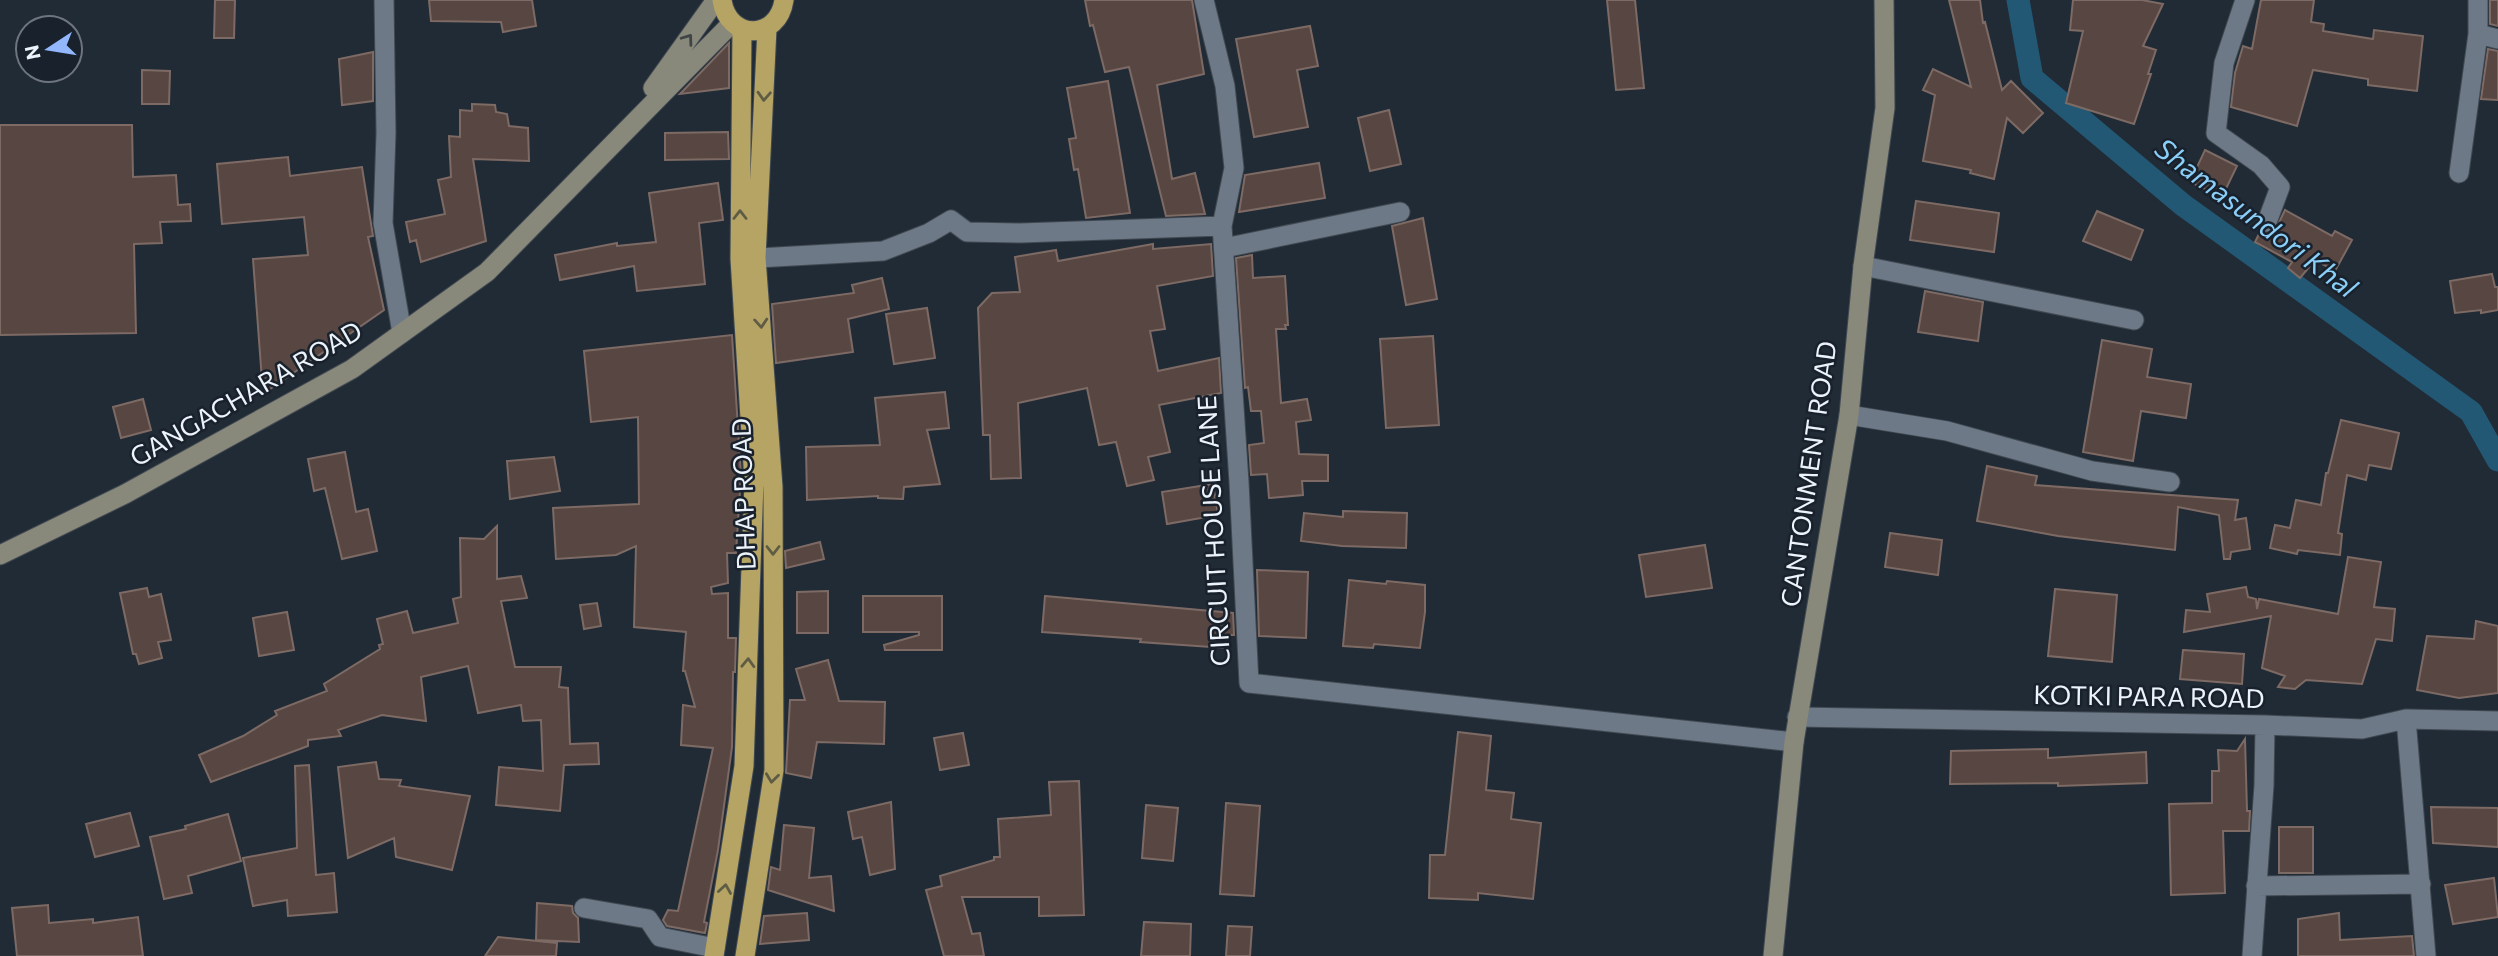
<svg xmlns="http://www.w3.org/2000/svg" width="2498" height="956" font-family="Commissioner,sans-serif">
	<rect width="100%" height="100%" fill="#212b36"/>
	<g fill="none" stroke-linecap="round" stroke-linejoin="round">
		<path stroke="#235874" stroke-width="23" d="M2018,0l14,78 151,127 288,207 27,48"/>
	</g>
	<path fill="#574641" stroke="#7d6a64" stroke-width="2" d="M215,0h20l-1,38h-20z
		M429,0h103l4,26 -33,6 -2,-10 -70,-1z
		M1085,0h107l12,74 -47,11 15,94 23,-6 10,41 -39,2 -37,-149 -24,5 -12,-47 -3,1z
		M1607,0h28l9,88 -28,2z
		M1949,0h31l3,23 2,-1 17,68 9,-9 32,32 -20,20 -16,-15 -13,61 -24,-6 1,-3 -48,-9 12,-66 -12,-5 10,-21 38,18z
		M2073,0h69l21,4 -20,42 13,4 -8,24h3l-17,50 -68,-21 17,-72 -13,-1z
		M2261,0h53l-3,22 13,2 -1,7 50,8 1,-9 49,6 -6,55 -49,-6v-6l-55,-9 -16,56 -66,-19 4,-34 8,-27 9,3z
		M2490,0h8v26l-8,-2z
		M1310,26l8,40 -21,4 11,57 -54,10 -18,-98z
		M729,43v45l-49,6z
		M2488,49l10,2v49l-17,-1z
		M373,52v49l-31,4 -3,-46z
		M142,70l28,1 -1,33h-27z
		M1108,81l22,132 -44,5 -8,-49 -4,1 -5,-31 7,-1 -9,-50z
		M472,104l23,1 1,7 11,2 2,12 19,2 1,33 -56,-2 13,82 -65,21 -5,-22 -6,2 -4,-20 39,-8 -7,-34 13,-3 -2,-41 11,1v-27l12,1z
		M1389,110l12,54 -31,7 -12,-53z
		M0,125h132l1,52 43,-2 2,30 12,-1 1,17 -31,1 2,21 -28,1 2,89 -136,2z
		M728,132l1,27 -64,1v-27z
		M2205,150l32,16 -15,31 -32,-15z
		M288,157l2,19 72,-9 11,69 -5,1 16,73 -121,84 -10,-135 55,-4 -4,-38 -82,7 -5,-60z
		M1319,163l6,35 -86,14 6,-37z
		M718,183l5,37 -24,3 6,61 -68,7 -3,-25 -74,14 -5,-25 62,-12v3l39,-4 -7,-49z
		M1916,201l83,12 -5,39 -84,-12z
		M2285,210l47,26 3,-5 17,9 -17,31 -20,-11 -15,18 -12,-10 4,-6 -37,-20 5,-10 8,2 7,-3z
		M2097,211l46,19 -12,30 -48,-19z
		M1423,218l14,81 -31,6 -14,-79z
		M1153,244v5l58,-5 2,32 -56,10 8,43 -15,2 8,40 61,-13 2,35 -62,12 11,47 -22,5 6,23 -27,6 -11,-44 -17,3 -12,-57 -69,15 3,75 -30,1 -1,-44h-7l-5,-127 14,-15 28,-1 -5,-35 41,-7 2,11z
		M1252,255l1,23 32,-2 3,49h-3l1,4h-10l5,74 26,-4 4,21 -15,2 3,32 29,1v26h-26l1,14 -34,3 -2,-24 -16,1 -2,-30 15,-2 -3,-32h-10l-3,-24 -3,1 -9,-130z
		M2492,274l3,13h3v23l-17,3v-3l-26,3 -5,-32z
		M882,278l7,31 -41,10 5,33 -77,11 -4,-59 82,-11 -2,-8z
		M1925,291l58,11 -5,39 -60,-9z
		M927,308l8,50 -41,6 -8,-50z
		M732,335l9,140 -5,78h-9l1,30 -17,4 1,7 16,-1v45h8l-1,34h-2l-1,75 -14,103 -14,72 3,1 -2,10 -38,-7 -4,-6 5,-10 10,1 35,-163 -32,-3 2,-40 12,2 -10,-36h-2l3,-39 -52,-5 2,-81 -20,9 -60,4 -3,-51 86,-4 -1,-87 -47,5 -7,-71z
		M1433,336l6,89 -53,3 -6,-89z
		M2102,340l50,9 -5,28 44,7 -5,34 -45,-7 -8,50 -50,-9z
		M945,392l4,36 -22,2 13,54 -36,3 -1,12 -25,-1v-2l-71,4 -1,-53 74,-2 -5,-47z
		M143,399l8,31 -30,8 -8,-31z
		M2341,420l58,13 -8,36 -22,-4 -3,15 -19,-5 -9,58 4,1 -2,21 -42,-5 -1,4 -27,-6 5,-23 15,3 6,-28 25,5 5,-32h2z
		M345,452l11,60 12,-3 9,42 -35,8 -17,-71 -11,3 -6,-32z
		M554,457l6,34 -50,8 -3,-38z
		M1987,466l50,10 -2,9 203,15 -3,20 11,-2 4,31 -19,3 -1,7h-6l-5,-44 -41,-8 -3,43 -117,-14 -81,-15z
		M1213,484l5,31 -51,9 -5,-32z
		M1343,511l64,2 -1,35 -64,-2 -41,-5 3,-28 39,4z
		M497,526v53l24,-3 6,22 -26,3 14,66h46l-2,20 9,1 2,56 28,-1 1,21 -35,1 -4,46 -64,-6 3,-38 44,4 -2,-51 -18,1 -2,-16 -43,8 -10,-47 -47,11 5,44 -44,-6 -44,15 3,6 -33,4v6l-97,36 -12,-27 44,-19 34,-21 -2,-4 52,-20 -3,-7 56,-35 -1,-4 4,-1 -6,-25 30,-8 6,22 45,-10 -5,-24 8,-2 -1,-59 24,1z
		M1890,533l52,7 -4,35 -53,-8z
		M820,542l4,17 -38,9 -1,-17z
		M1705,545l7,43 -66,9 -7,-42z
		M2348,557l33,5 -7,45 21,2 -3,32 -16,-2 -14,45 -56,-4 -11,9 -17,-2 7,-11 -23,-8 9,-52 -87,16 2,-22 24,2 -3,-18 39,-7 2,10 8,2 1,10 2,-10 79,15z
		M1257,570l51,2 -2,66 -47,-2z
		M1349,580l37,4 1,-3 38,4v27l-5,36 -46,-4 -1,4 -30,-2z
		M147,588l2,9 12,-3 10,46 -13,2 4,16 -23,6 -3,-10h-3l-13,-61z
		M2055,589l62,6 -5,67 -64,-6z
		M828,591v42h-31v-41z
		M863,596h79v54h-57l-1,-5 35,-10v-3h-56z
		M1045,596l188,17 1,22h-8l-1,13 -85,-6 1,-3 -99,-7z
		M597,603l4,23 -17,3 -4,-24z
		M287,612l7,38 -35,6 -6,-38z
		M2476,621l22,5v67l-39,5 -42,-8 10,-54 47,3z
		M2183,650l61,4 -2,30 -62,-5z
		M828,660l11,41 46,1 -1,42 -67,-2 -6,36 -25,-5 4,-73h15l-9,-31z
		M1458,732l33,4 -5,54 28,3 -3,26 30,4 -8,76 -55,-6v7l-49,-2 1,-43h15z
		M963,733l6,32 -29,5 -6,-32z
		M2245,739l2,72h3l-1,20h-26l2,62 -54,2 -2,-91 43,-1v-32h7l-1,-21 19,1z
		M2048,749v9l98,-6 1,31 -89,3v-3l-108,1 1,-33z
		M376,762l3,17 22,1 -2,6 71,10 -18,74 -56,-13 -2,-19 -46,20 -10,-91z
		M309,765l7,110 18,-2 3,39 -49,4 -1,-16 -34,6 -10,-48 54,-10 -2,-82z
		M1079,781l5,134 -45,1v-19h-77l10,37 8,-1 4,23h-40l-18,-66 16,-4 -2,-10 54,-16v-3h6l-2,-38 53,-4 -2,-33z
		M891,802l4,67 -25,6 -8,-38 -9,2 -5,-27z
		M1226,803l34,3 -6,90 -34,-2z
		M1146,805l32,3 -5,53 -31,-3z
		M2431,807l67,1v39l-65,-4z
		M130,813l9,33 -44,11 -9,-33z
		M228,814l13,47 -53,15 4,17 -28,6 -14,-62 36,-8 -1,-3z
		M784,825l30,3 -5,50 22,-2 3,35 -66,-21 3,-23 9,3z
		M2279,827h34v46h-34z
		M2494,878l4,39 -45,7 -8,-39z
		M537,903l35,3 1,7 5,5 1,24 -43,-2z
		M48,905l1,18 44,-4v4l45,-6 5,39h-126l-5,-48z
		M807,913l2,27 -49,4 4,-28z
		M2339,913l1,27 72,-4 2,20h-116v-37z
		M1144,922l47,2 -1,32h-49z
		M1228,926l24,1 -2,29h-24z
		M498,937l59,6 -1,13h-71z"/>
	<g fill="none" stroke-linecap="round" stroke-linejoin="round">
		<g stroke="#404952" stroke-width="21">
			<path id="minor" d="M384,0l2,133 -3,90 19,110
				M1204,0l21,86 9,82 -12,58 17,256 10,201 545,59
				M2245,0l-21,63 -8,70 45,32 19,22 -13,35
				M2478,34l20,5
				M2459,173l19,-139v-34
				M1224,248l176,-36
				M741,259l142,-8 46,-18 22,-13 16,12 54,1 201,-7
				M1863,266l271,54
				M1849,415l98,16 145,40 78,11
				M1797,717l468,8 97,4 44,-10 92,2
				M2406,719l20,237
				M2256,886l165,-2
				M584,908l64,11 12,18 55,11
				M2252,956l12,-171 1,-60"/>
		</g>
		<g stroke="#404952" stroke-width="21">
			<path id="secondary" d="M653,88l63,-88
				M0,555l125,-61 227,-125 135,-97 245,-249
				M1773,956l21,-214 55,-327 14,-149 22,-158 -1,-108"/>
		</g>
		<g stroke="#404952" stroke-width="21">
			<path id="trunk" d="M722,0c6,41 56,41 62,0
				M714,956l30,-190 10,-284 -14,-223 2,-230
				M745,956l29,-186 -1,-283 -17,-229 11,-230"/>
		</g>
		<use href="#minor" stroke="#6d7987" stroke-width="19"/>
		<use href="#secondary" stroke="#88897a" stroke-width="19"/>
		<use href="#trunk" stroke="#b6a464" stroke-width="19"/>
	</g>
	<defs><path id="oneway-chevron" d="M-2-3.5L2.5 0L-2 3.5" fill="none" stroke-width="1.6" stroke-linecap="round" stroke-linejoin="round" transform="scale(1.75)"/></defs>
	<use stroke="#3f4547" href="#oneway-chevron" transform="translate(688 39) rotate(-54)"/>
	<g stroke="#5f5c45">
		<use href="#oneway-chevron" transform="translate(764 96) rotate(93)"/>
		<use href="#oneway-chevron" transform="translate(740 215) rotate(-90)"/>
		<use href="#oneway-chevron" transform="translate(761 323) rotate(86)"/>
		<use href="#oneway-chevron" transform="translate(773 550) rotate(90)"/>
		<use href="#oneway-chevron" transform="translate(748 663) rotate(-88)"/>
		<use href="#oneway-chevron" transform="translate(772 778) rotate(97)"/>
		<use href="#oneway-chevron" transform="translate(725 889) rotate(-81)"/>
	</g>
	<g text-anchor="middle" stroke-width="5" stroke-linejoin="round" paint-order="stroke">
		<g font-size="26" fill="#edf3fb" stroke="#18212c">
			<text transform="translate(246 394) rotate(-30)" y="9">GANGACHARA ROAD</text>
			<text transform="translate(1809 474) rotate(-82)" y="9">CANTONMENT ROAD</text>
			<text transform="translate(744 494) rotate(-92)" y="9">DHAP ROAD</text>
			<text transform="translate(1214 531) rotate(-93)" y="9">CIRCUIT HOUSE LANE</text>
			<text transform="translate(2149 697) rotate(1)" y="9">KOTKI PARA ROAD</text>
		</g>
		<g font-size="28" font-style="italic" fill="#8acff8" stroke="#18212c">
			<text transform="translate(2256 218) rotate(37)" y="10">Shamasundori Khal</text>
		</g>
	</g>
	<g transform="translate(49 49) rotate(258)"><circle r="33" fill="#18212c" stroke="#6d757f" stroke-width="2"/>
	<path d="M0-5L12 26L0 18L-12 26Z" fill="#93b7fd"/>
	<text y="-10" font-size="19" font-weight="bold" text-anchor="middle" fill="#edf3fb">N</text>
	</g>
</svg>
